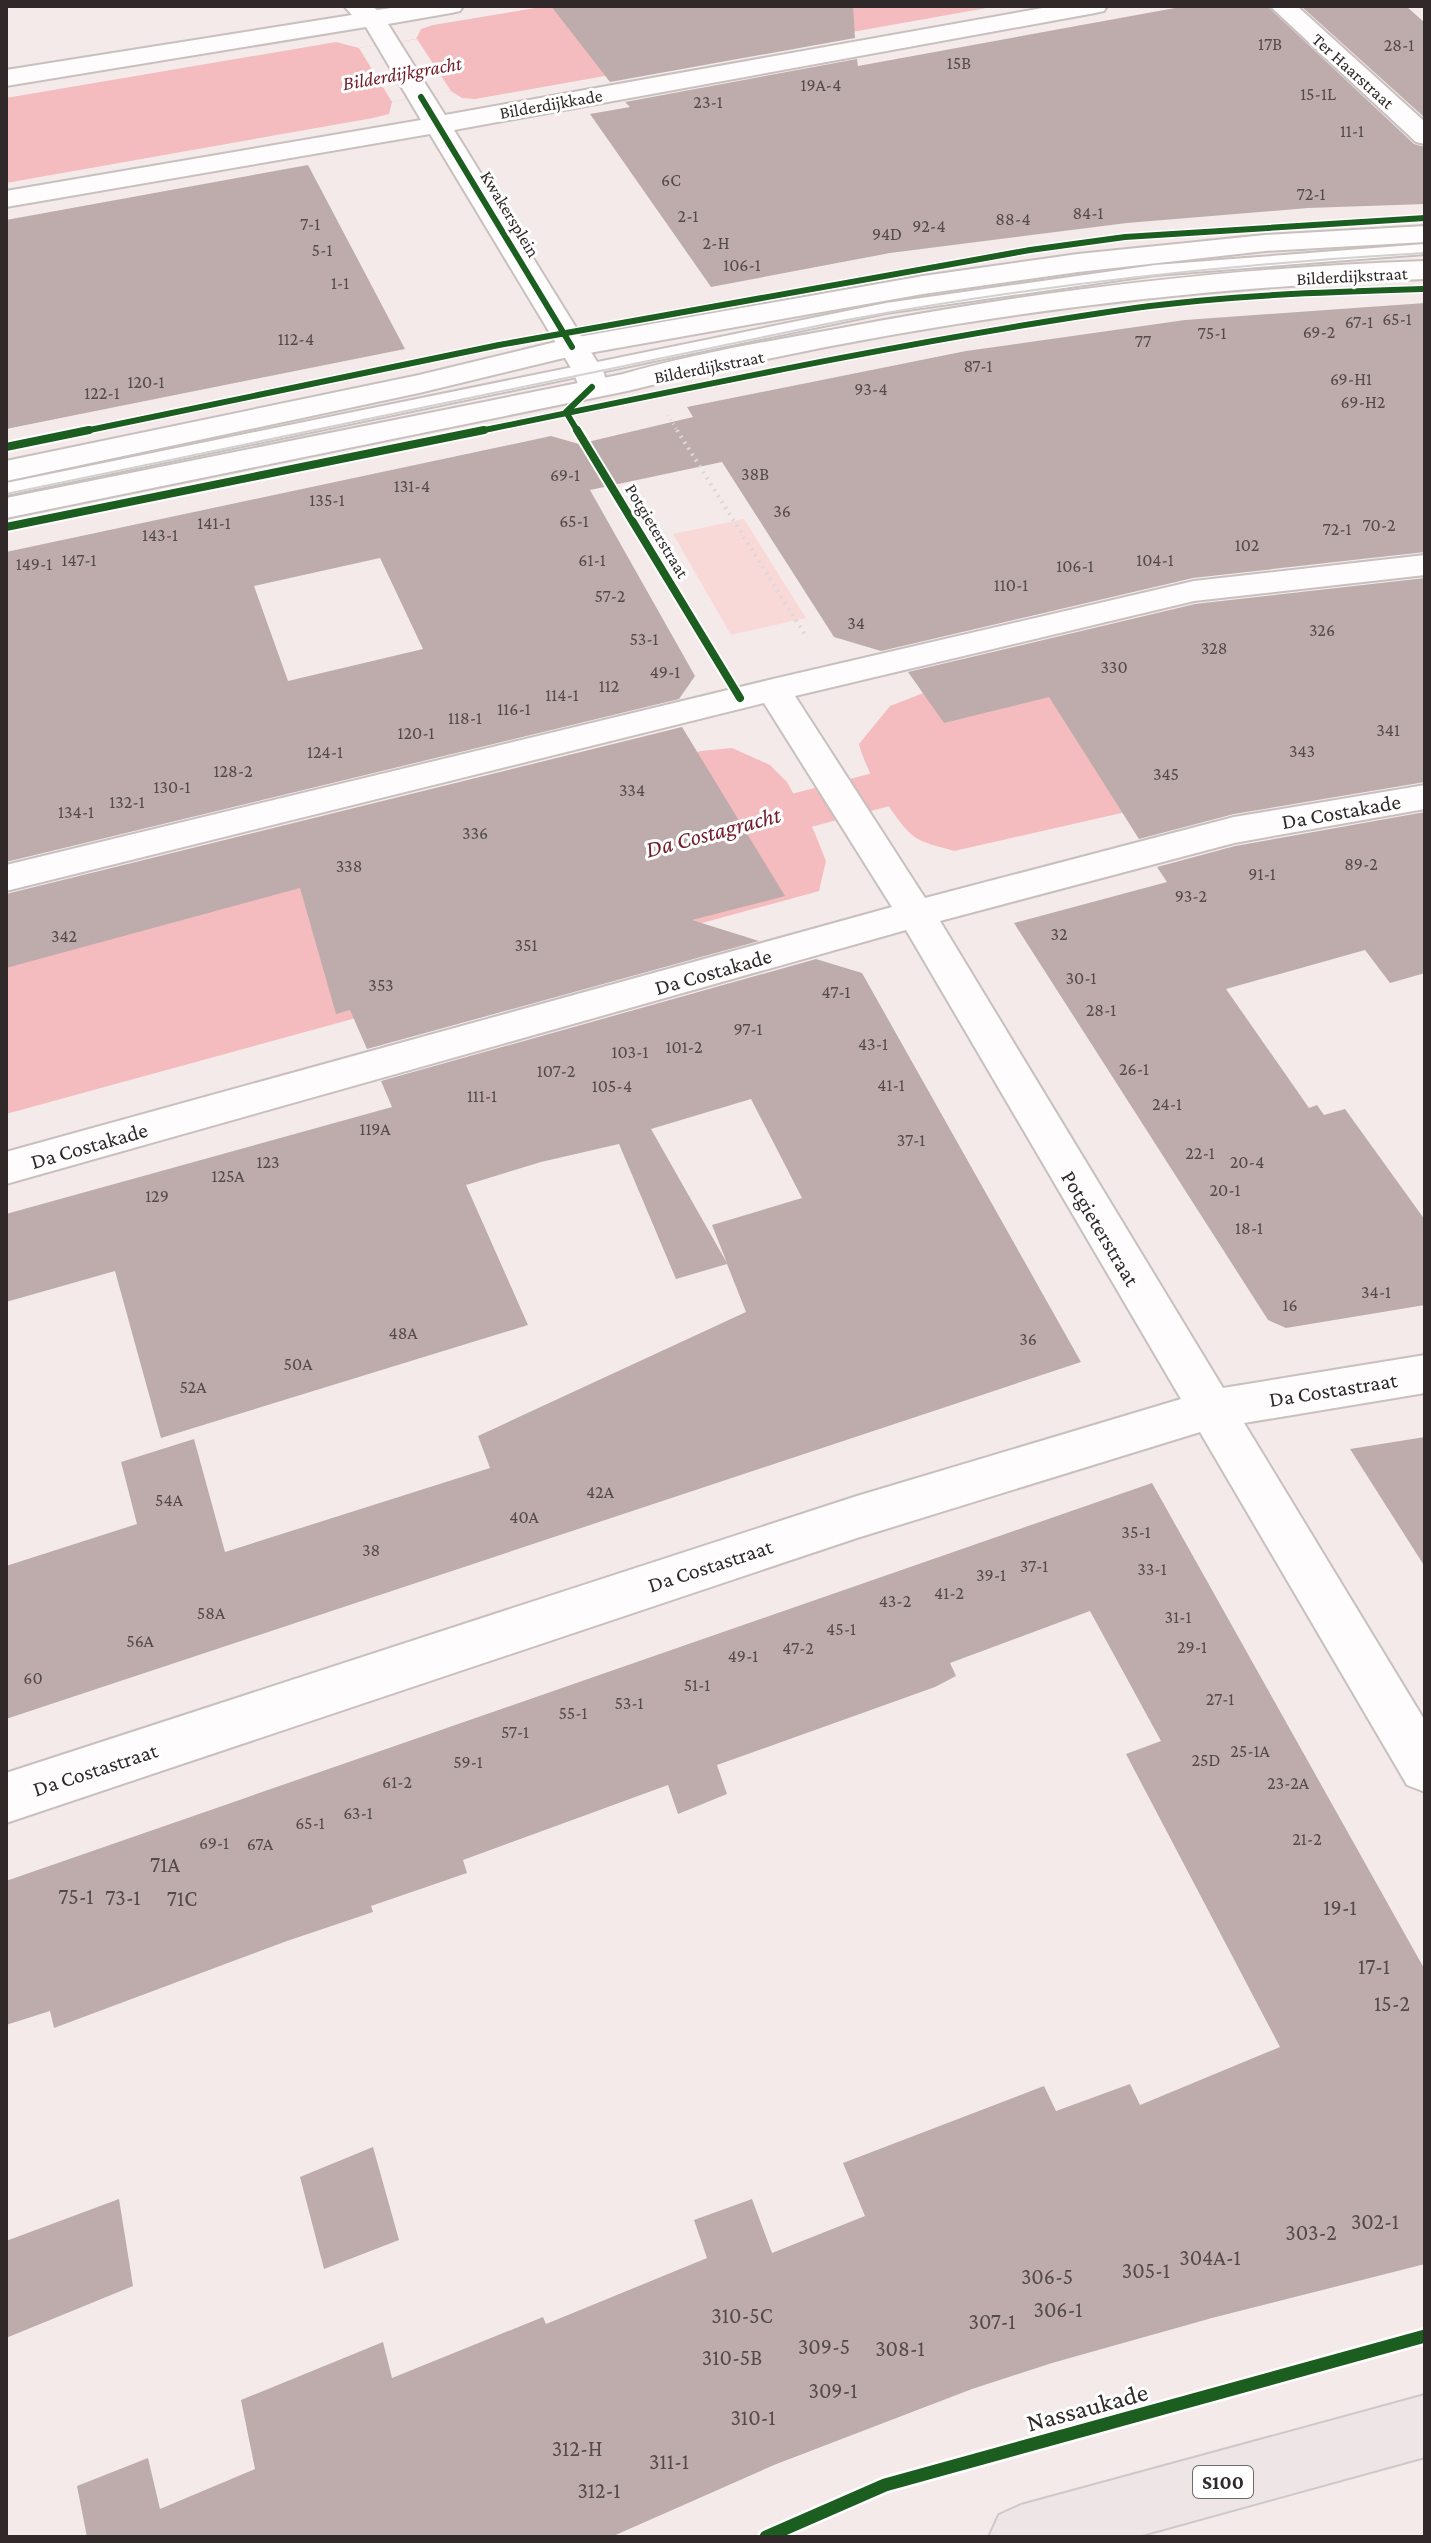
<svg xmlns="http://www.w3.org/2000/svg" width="1431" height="2543" font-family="'Crimson Pro',serif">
	<rect width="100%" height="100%" fill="#f5eaea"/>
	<path fill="#f9d8d8" d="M744,519l62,99 -75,17 -58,-101z"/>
	<path fill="#f4bcbe" d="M547,6h451l-523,93 -13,-1 -11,-7 -59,11 -3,12 -16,4 -367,65v-85l330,-56 23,6 57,-9 5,-10 12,-4z
		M1263,625l157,120 -466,106c-12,-4 -26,-6 -36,-12 -21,-11 -54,-72 -59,-95l31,-38 36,-14z
		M732,748l38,17 17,17 27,49 12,30 -7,30 -813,223v-191l695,-172z"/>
	<path fill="#f5eaea" d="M417,39l34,52 -59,11 -33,-54z"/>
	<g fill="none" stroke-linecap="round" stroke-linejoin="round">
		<path fill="#f4bcbe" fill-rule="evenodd" d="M971,748l20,5 8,13 -8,13 -278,74 -20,-6 -9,-14 9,-14z"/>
	</g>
	<path fill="#beacac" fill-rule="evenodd" d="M551,6h302l2,32 -245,44z
		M1186,6h81l147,138 11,3v57l-117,4 -181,15 -237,30 -179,34 -121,-173 40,-7 -5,-5 232,-43 1,7z
		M1301,6h105l19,17v95z
		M308,165l97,184 -399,80v-209z
		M1425,303v249l-232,26 -312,73 -47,-14 -112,-175 -132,28 105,186 -16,23 -673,163v-310l545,-116 28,8 114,-27 -6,-10 279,-56 219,-31zM380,558l43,91 -135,32 -34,-95z
		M1425,578v204l-191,32 -95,25 -90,-142 -105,26 -36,-51 287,-68z
		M682,727l103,169 -93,24 67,21 -392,108 -17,-39 -14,4 -36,-126 -294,80v-74z
		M1425,812v161l-35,10 -25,-33 -139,39 83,119 8,-3 7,10 21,-6 80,111v85l-139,23 -18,-8 -254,-397 153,-41 -10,-15 78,-21z
		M816,959l46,14 219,389 -1075,357v-153l131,-42 -16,-62 73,-23 31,113 265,-84 -12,-32 268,-124 -19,-48 -51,15 -57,-135 -78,18 -75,23 62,140 -367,113 -46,-167 -109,31v-88l386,-107 -11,-26zM751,1099l51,99 -90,27 15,38 -76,-134z
		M1425,1437v130l-75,-118z
		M1152,1483l273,487v294l-213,54 -160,45 -80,26 -198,76 -163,72h-524l-10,-51 71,-28 12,51 95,-40 -14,-69 142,-58 9,36 151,-61 3,7 161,-66 -13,-38 58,-21 20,54 93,-37 -22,-53 201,-77 12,25 74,-27 10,21 140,-58 -154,-293 35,-13 -71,-130 -140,52 6,13 -21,11 -218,78 10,29 -49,20 -10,-29 -205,75 4,13 -96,33 2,6 -86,29 -233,87 -4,-17 -44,14v-144z
		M373,2147l26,93 -75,29 -24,-92z
		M119,2199l14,87 -127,52v-97z"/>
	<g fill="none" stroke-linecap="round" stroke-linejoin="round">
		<g stroke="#c8bfbf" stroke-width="4">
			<path id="service" d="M1425,244v10l-270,21 -269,38 -880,182v-12l880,-180 269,-38z"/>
		</g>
		<g stroke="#c8bfbf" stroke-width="4">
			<path id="minor" d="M344,6h28l5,4 28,-4h58l-3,5 -9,2 -63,11 57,91 609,-109h53l-3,5 -9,2 -641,117 150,243 3,14 -4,6 -11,3 -11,-3 -7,-20 -144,-239 -424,73v-16l415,-71 -55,-93 -360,59v-16l346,-55z
				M1270,6h27l128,116v22l-9,-2z
				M1425,555v20l-231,26 -399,95 130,202 309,-81 191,-32v24l-191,34 -294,78 283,467 202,-33v38l-181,30 181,298v71l-18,-7 -207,-353 -343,106 -851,285v-50l851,-277 324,-97 -275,-469 -900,254v-32l886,-245 -128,-204 -758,188v-26l767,-186 421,-98z"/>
		</g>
		<g stroke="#c8bfbf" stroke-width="4">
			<path id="tertiary" d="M1425,226v16l-160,9 -187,21 -155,22 -351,62 -153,37 -413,88v-20l413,-86 153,-37 351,-62 155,-22 187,-19z
				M1425,261v18c-269,9 -537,47 -798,112l-621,127v-20l617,-124c70,-20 141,-32 213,-45 197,-38 389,-61 589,-68z"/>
		</g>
		<g stroke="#cec9c9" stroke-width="4">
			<path id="primary" d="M1425,2395v62l-290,80h-146l10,-22 22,-10z"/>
		</g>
		<path stroke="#dcd8d8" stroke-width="3" stroke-dasharray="1 4" stroke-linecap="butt" d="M668,415l10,17"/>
		<path stroke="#dcd8d8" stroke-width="4" stroke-dasharray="2 5" stroke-linecap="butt" d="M677,430l130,208"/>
		<use href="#service" fill="#fefcfc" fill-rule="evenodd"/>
		<use href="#minor" fill="#fefcfc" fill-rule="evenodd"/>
		<use href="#tertiary" fill="#fefcfc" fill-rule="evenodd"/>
		<use href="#primary" fill="#eee6e6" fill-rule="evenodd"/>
		<path stroke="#d3d0d0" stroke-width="2" d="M6,494l835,-173c194,-36 387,-57 584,-68"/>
		<g stroke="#fff" stroke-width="9">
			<path id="cycleway-far2" d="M421,97l151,250
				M80,432l419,-87 531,-95 95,-13 300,-19
				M475,432c219,-45 438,-92 660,-124 95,-13 194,-16 290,-19
				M578,432l-12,-20 26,-25"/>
		</g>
		<g stroke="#fff" stroke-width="12">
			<path id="cycleway-far1" d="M577,430l163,268
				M6,447l83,-17
				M6,527l478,-97"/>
		</g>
		<g stroke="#fff" stroke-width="18">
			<path id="cycleway" d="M766,2537l119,-52 540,-149"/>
		</g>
		<use href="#cycleway-far2" stroke="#1b5e20" stroke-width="6"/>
		<use href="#cycleway-far1" stroke="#1b5e20" stroke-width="8"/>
		<use href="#cycleway" stroke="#1b5e20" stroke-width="13"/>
	</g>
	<g text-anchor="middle" stroke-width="6" stroke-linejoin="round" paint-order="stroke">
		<g font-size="18" fill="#544a4a">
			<text x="1270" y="50">17B</text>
			<text x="1399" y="51">28-1</text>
			<text x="959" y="69">15B</text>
			<text x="821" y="91">19A-4</text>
			<text x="1318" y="100">15-1L</text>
			<text x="708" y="108">23-1</text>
			<text x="1352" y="137">11-1</text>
			<text x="671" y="186">6C</text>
			<text x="1311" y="200">72-1</text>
			<text x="1088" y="219">84-1</text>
			<text x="688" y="222">2-1</text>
			<text x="1013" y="225">88-4</text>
			<text x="310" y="230">7-1</text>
			<text x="929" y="232">92-4</text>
			<text x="887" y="240">94D</text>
			<text x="716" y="249">2-H</text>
			<text x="322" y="256">5-1</text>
			<text x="742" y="271">106-1</text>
			<text x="340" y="289">1-1</text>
			<text x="1397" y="325">65-1</text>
			<text x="1359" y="328">67-1</text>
			<text x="1319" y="338">69-2</text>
			<text x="1212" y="339">75-1</text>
			<text x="296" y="345">112-4</text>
			<text x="1143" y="347">77</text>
			<text x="978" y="372">87-1</text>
			<text x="1351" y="385">69-H1</text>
			<text x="146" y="388">120-1</text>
			<text x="871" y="395">93-4</text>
			<text x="102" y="399">122-1</text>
			<text x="1363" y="408">69-H2</text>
			<text x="755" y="480">38B</text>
			<text x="565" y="481">69-1</text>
			<text x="412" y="492">131-4</text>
			<text x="327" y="506">135-1</text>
			<text x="782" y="517">36</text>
			<text x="574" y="527">65-1</text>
			<text x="214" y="529">141-1</text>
			<text x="1379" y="531">70-2</text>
			<text x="1337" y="535">72-1</text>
			<text x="160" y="541">143-1</text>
			<text x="1247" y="551">102</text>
			<text x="79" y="566">147-1</text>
			<text x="592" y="566">61-1</text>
			<text x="1155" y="566">104-1</text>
			<text x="34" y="570">149-1</text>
			<text x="1075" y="572">106-1</text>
			<text x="1011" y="591">110-1</text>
			<text x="610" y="602">57-2</text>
			<text x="856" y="629">34</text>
			<text x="1322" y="636">326</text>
			<text x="644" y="645">53-1</text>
			<text x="1214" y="654">328</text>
			<text x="1114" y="673">330</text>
			<text x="665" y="678">49-1</text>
			<text x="609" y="692">112</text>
			<text x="562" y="701">114-1</text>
			<text x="514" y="715">116-1</text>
			<text x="465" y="724">118-1</text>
			<text x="1388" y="736">341</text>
			<text x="416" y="739">120-1</text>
			<text x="1302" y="757">343</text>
			<text x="325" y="758">124-1</text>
			<text x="233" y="777">128-2</text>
			<text x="1166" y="780">345</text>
			<text x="172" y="793">130-1</text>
			<text x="632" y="796">334</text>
			<text x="127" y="808">132-1</text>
			<text x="76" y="818">134-1</text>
			<text x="475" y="839">336</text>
			<text x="1361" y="870">89-2</text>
			<text x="349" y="872">338</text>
			<text x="1262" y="880">91-1</text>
			<text x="1191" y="902">93-2</text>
			<text x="1059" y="940">32</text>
			<text x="64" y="942">342</text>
			<text x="526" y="951">351</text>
			<text x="1081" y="984">30-1</text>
			<text x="381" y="991">353</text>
			<text x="836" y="998">47-1</text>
			<text x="1101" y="1016">28-1</text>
			<text x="748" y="1035">97-1</text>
			<text x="873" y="1050">43-1</text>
			<text x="684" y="1053">101-2</text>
			<text x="630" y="1058">103-1</text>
			<text x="1134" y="1075">26-1</text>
			<text x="556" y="1077">107-2</text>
			<text x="891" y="1091">41-1</text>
			<text x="612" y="1092">105-4</text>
			<text x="482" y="1102">111-1</text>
			<text x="1167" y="1110">24-1</text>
			<text x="375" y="1135">119A</text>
			<text x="911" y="1146">37-1</text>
			<text x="1200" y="1159">22-1</text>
			<text x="268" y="1168">123</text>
			<text x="1247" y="1168">20-4</text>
			<text x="228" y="1182">125A</text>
			<text x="1225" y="1196">20-1</text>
			<text x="157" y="1202">129</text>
			<text x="1249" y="1234">18-1</text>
			<text x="1376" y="1298">34-1</text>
			<text x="1290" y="1311">16</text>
			<text x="403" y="1339">48A</text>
			<text x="1028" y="1345">36</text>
			<text x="298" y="1370">50A</text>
			<text x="193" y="1393">52A</text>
			<text x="600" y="1498">42A</text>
			<text x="169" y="1506">54A</text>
			<text x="524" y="1523">40A</text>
			<text x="1136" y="1538">35-1</text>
			<text x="371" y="1556">38</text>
			<text x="1034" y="1572">37-1</text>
			<text x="1152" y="1575">33-1</text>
			<text x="991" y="1581">39-1</text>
			<text x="949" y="1599">41-2</text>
			<text x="895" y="1607">43-2</text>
			<text x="211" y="1619">58A</text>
			<text x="1178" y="1623">31-1</text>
			<text x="841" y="1635">45-1</text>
			<text x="140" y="1647">56A</text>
			<text x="1192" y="1653">29-1</text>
			<text x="798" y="1654">47-2</text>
			<text x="743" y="1662">49-1</text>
			<text x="33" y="1684">60</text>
			<text x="697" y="1691">51-1</text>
			<text x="1220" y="1705">27-1</text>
			<text x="629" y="1709">53-1</text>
			<text x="573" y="1719">55-1</text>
			<text x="515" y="1738">57-1</text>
			<text x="1250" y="1757">25-1A</text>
			<text x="1206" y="1766">25D</text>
			<text x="468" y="1768">59-1</text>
			<text x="397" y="1788">61-2</text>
			<text x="1288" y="1789">23-2A</text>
			<text x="358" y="1819">63-1</text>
			<text x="310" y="1829">65-1</text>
			<text x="1307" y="1845">21-2</text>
			<text x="214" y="1849">69-1</text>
			<text x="260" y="1850">67A</text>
		</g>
		<g font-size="18" fill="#312929" stroke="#fff">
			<text transform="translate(1353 71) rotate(42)" y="6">Ter Haarstraat</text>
			<text transform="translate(551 104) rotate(-10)" y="6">Bilderdijkkade</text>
			<text transform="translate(510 214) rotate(59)" y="6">Kwakersplein</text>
			<text transform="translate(1352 276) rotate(-3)" y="6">Bilderdijkstraat</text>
			<text transform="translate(709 367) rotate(-11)" y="6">Bilderdijkstraat</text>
			<text transform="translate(657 531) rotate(59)" y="6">Potgieterstraat</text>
		</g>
		<g font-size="20" font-style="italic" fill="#711c29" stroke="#fff">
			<text transform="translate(402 73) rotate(-10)" y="7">Bilderdijkgracht</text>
		</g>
		<rect fill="#fff" stroke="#6f6969" stroke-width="2" x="1193" y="2466" width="60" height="32" rx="6"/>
		<g font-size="20" font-weight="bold" fill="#312929">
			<text x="1223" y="2489">S100</text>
		</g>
		<g font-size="22" fill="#312929" stroke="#fff">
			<text transform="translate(1341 811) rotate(-10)" y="8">Da Costakade</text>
			<text transform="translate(713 971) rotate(-16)" y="8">Da Costakade</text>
			<text transform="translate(89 1145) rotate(-16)" y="8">Da Costakade</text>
			<text transform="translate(1101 1228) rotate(59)" y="8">Potgieterstraat</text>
			<text transform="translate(1333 1389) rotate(-9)" y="8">Da Costastraat</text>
			<text transform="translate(710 1565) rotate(-18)" y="8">Da Costastraat</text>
			<text transform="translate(95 1769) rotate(-18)" y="8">Da Costastraat</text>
		</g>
		<g font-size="22" fill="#544a4a">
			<text x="165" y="1872">71A</text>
			<text x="76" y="1904">75-1</text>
			<text x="123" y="1905">73-1</text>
			<text x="182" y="1906">71C</text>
			<text x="1340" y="1915">19-1</text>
			<text x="1374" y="1974">17-1</text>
			<text x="1392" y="2011">15-2</text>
			<text x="1375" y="2229">302-1</text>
			<text x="1311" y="2240">303-2</text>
			<text x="1210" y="2265">304A-1</text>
			<text x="1146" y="2278">305-1</text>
			<text x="1047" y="2284">306-5</text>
			<text x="1058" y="2317">306-1</text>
			<text x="742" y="2323">310-5C</text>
			<text x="992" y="2329">307-1</text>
			<text x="824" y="2354">309-5</text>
			<text x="900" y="2356">308-1</text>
			<text x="732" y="2365">310-5B</text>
			<text x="833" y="2398">309-1</text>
			<text x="753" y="2425">310-1</text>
			<text x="577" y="2456">312-H</text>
			<text x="669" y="2469">311-1</text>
			<text x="599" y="2498">312-1</text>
		</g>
		<g font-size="24" font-style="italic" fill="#711c29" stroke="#fff">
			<text transform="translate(713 832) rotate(-15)" y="8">Da Costagracht</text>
		</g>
		<g font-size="26" fill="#312929" stroke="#fff">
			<text transform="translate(1087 2407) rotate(-15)" y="9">Nassaukade</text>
		</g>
	</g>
	<rect width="1431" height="2543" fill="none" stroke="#312929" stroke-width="16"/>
</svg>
